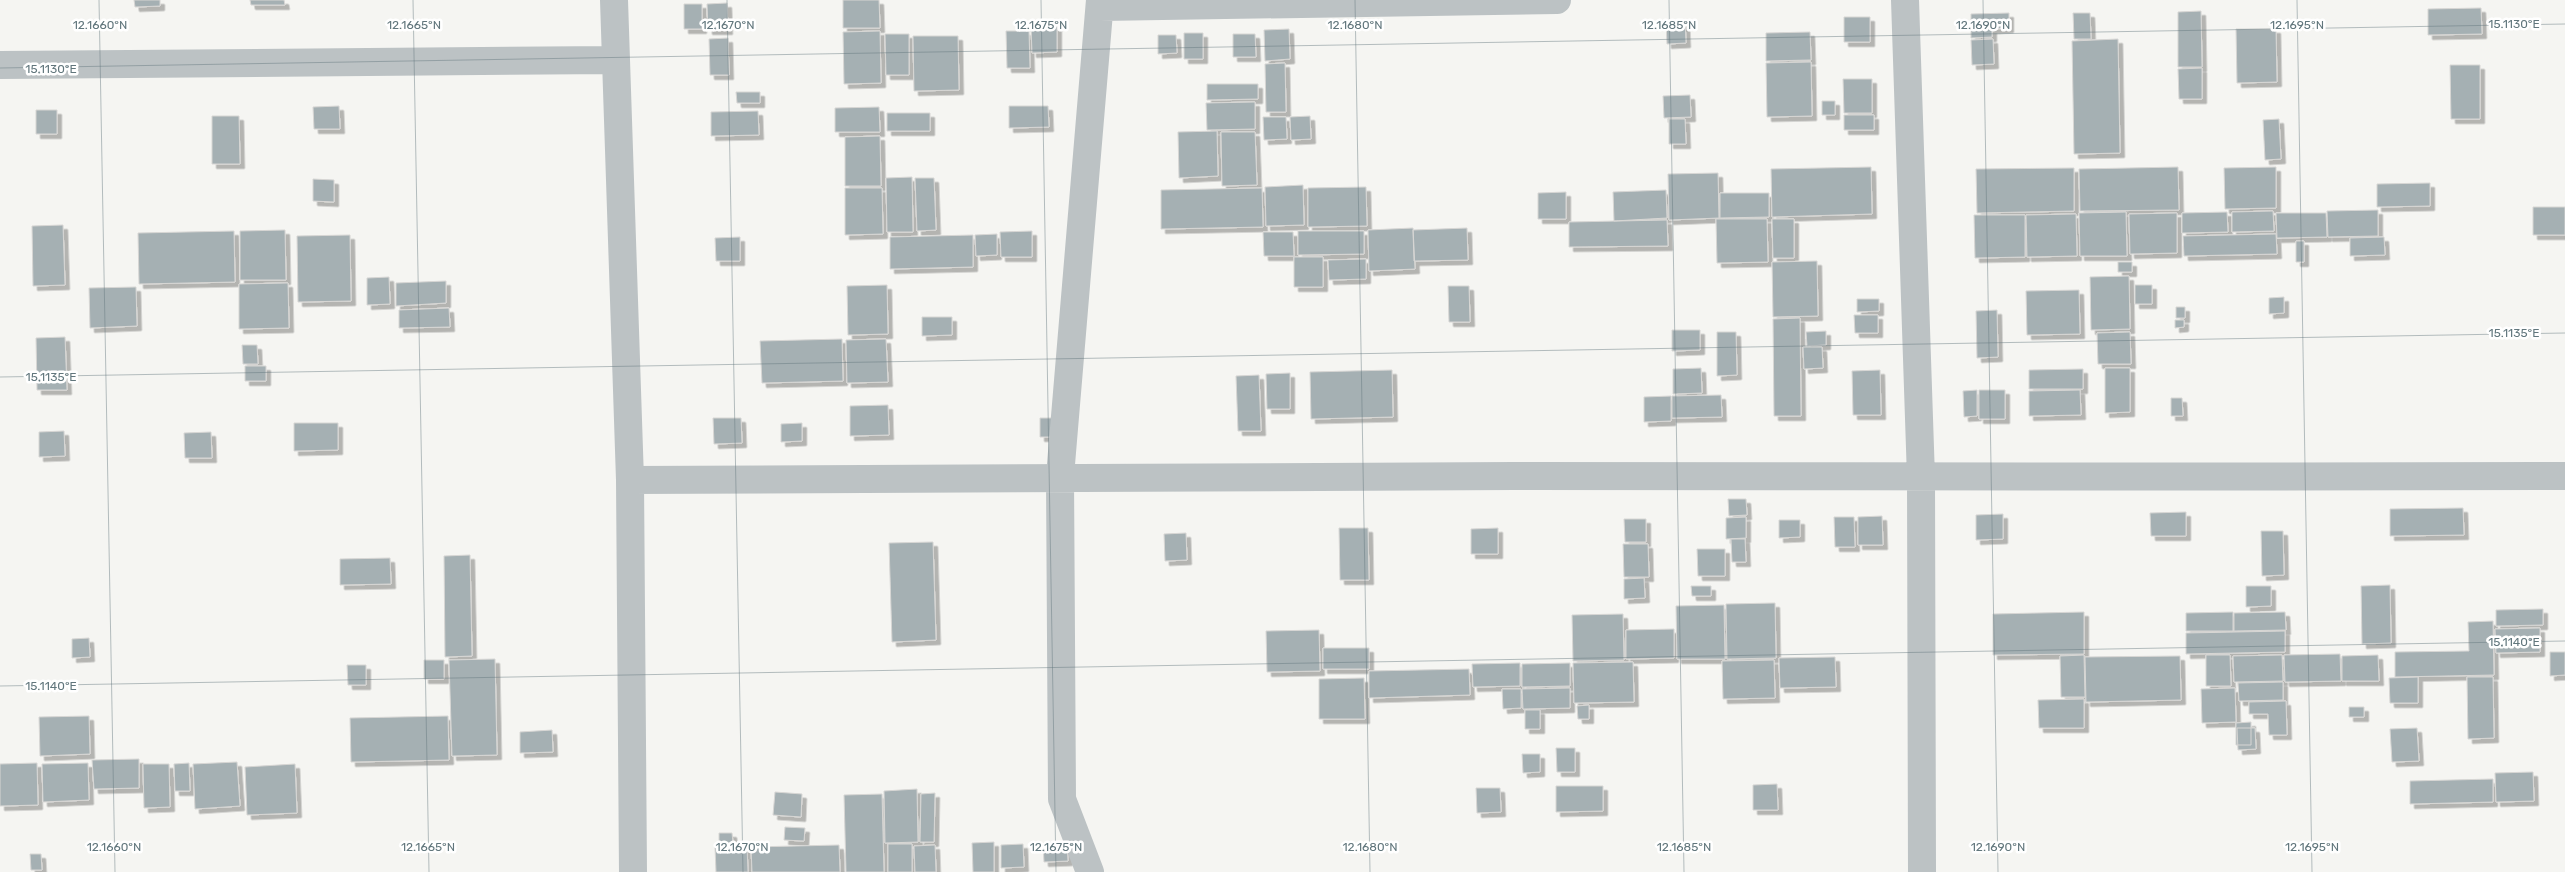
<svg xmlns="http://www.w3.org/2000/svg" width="2565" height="872" font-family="Rubik,sans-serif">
	<defs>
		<filter id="shadow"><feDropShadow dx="4.5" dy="4.5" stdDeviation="0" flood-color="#0004"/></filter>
	</defs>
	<rect width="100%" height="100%" fill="#f5f5f2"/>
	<path fill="#a5b0b3" stroke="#d7d6d4" filter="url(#shadow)" d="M134,0h26v6l-25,1z
		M250,0h34l1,5h-34z
		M843,0h36l1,28h-37z
		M727,3l1,27h-20l-1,-26z
		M684,4h18v25h-18z
		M2481,8l1,26 -54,1v-26z
		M2201,11l1,56h-24v-55z
		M2009,13v15l-17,1v8l-21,1v-24z
		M2073,13h17l1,26h-17z
		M1844,17h26v25h-26z
		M1685,20l1,23 -19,1 -1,-23z
		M1057,26v26l-25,1 -1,-26z
		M1289,29l1,30 -25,2 -1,-31z
		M2236,29h40l1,53 -40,1z
		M880,31l1,52 -37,1 -1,-52z
		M1006,31h23l1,37h-23z
		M1810,32l1,28 -45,1v-28z
		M1184,33h19v26h-19z
		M885,34h24v41h-23z
		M1233,34h22l1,23h-23z
		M1158,35h18l1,18 -19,1z
		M913,36h45l1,54 -45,1z
		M728,38l1,37h-19l-1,-36z
		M1993,39l1,25 -22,1 -1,-25z
		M2118,39l2,114 -46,1 -2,-113z
		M1811,62l1,54 -45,1 -1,-54z
		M1285,63l1,49h-20l-1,-48z
		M2450,65h30v54h-29z
		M2202,68v31h-23l-1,-30z
		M1843,79h29v34h-28z
		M1207,84h51v15l-51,1z
		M736,92h24v11h-23z
		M1690,95l1,22 -27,1 -1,-22z
		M1822,101h13v14h-13z
		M1255,102v27l-48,1 -1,-27z
		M339,106l1,23h-26l-1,-22z
		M1009,106h39l1,21 -40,1z
		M879,107l1,25h-45v-24z
		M36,110h21v24h-21z
		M758,111l1,24 -48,1v-24z
		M887,113h43v18h-43z
		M1844,115h30v15h-30z
		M212,116h27l1,48h-28z
		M1310,116l1,23 -20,1 -1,-23z
		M1263,117h23l1,22 -23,1z
		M1669,119h16l1,25h-17z
		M2279,119l2,40 -16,1 -2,-40z
		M1217,131l1,45 -39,2 -1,-46z
		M1221,132h34l2,53 -35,1z
		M880,136l1,50h-36v-49z
		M1871,167l1,47 -100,3 -1,-48z
		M2178,167l1,43 -99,1 -1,-42z
		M2276,167v41l-51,1 -1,-41z
		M2074,168v43l-97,2 -1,-44z
		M1718,173l1,45 -50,2 -1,-46z
		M912,177l1,55h-26l-1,-54z
		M915,178h19l2,52 -19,1z
		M313,179l21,1v22l-21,-1z
		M2430,183v23l-53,1v-23z
		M1303,185l1,40 -38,1 -1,-39z
		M1366,187l1,39 -59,1v-39z
		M845,188h37l1,46 -38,1z
		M1262,188l1,39 -102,2v-39z
		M1666,190l1,28 -53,3 -1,-29z
		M1566,192v27h-28v-26z
		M1720,193h49v24l-49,1z
		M2533,207h32v28h-32z
		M2378,210v26l-50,1 -1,-26z
		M2273,211l1,20 -42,1v-20z
		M2126,212l1,44h-47l-1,-43z
		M2227,212l1,20 -46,1v-20z
		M2177,213v40l-47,1 -1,-40z
		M2276,213h50l1,24 -50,1z
		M2076,214l1,42 -50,1 -1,-42z
		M1974,215h51v42l-50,1z
		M1716,219h51l1,43 -51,1z
		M1772,219h22v39h-21z
		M1667,220l1,26 -99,1v-25z
		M63,225l2,60 -32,1 -1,-60z
		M1413,228l2,41 -46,2 -1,-41z
		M1467,228l1,32 -54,1 -1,-31z
		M285,230l1,50h-46v-49z
		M234,231l1,51 -96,2 -1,-51z
		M1032,231v26h-31l-1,-25z
		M1298,231h66v23l-66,1z
		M1263,232h30l1,24h-30z
		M997,234v21l-21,1 -1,-21z
		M2276,234l1,20 -93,2 -1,-20z
		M350,235l1,66 -53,1 -1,-66z
		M973,235v32l-83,2v-32z
		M740,237v24h-24l-1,-23z
		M2384,237l1,18 -35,1v-18z
		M2296,241h8v21h-8z
		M1294,257h29v30h-29z
		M1366,259v20l-37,1 -1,-20z
		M1817,261l1,55 -45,1 -1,-55z
		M2118,262h14v10h-14z
		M2129,276l1,53 -39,1 -1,-53z
		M389,277l1,27 -23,1v-27z
		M446,281v22l-50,3v-23z
		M288,283l1,45 -50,1v-45z
		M887,285l1,49 -40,1 -1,-49z
		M2135,285h17v19h-17z
		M1448,286h21l1,36h-21z
		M136,287l1,39 -47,2 -1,-40z
		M2079,290l1,44 -53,1 -1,-44z
		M2284,297v16l-15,1v-16z
		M1857,299h22v12l-22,1z
		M2176,307h9v11h-9z
		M449,308l1,19 -51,1v-18z
		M1997,310l1,47 -21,1 -1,-47z
		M1854,315h24v18h-23z
		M922,317h30v18l-30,1z
		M1800,318l1,98h-27l-1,-97z
		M2175,320h9v7l-9,1z
		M1672,330h28v20l-28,1z
		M1826,331v14l-19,1 -1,-14z
		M1717,332h19l1,43 -20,1z
		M2130,332l1,32h-33l-1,-31z
		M65,337l2,53h-30l-1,-52z
		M842,339l1,42 -81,2 -2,-42z
		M886,339l2,43 -41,1 -1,-43z
		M242,345h15l1,19h-15z
		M1803,347h19l1,21 -19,1z
		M245,366h21v15h-21z
		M1701,368l1,25 -29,1v-25z
		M2105,368h25v44l-25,1z
		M2083,369v20h-54v-19z
		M1392,370l1,47 -82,2 -1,-47z
		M1880,370l1,45h-28l-1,-44z
		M1290,373v36h-23l-1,-35z
		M1259,375l2,56h-23l-2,-55z
		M1977,390v26l-13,1 -1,-26z
		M1979,390h26v29h-26z
		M2080,390l1,25 -52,1v-25z
		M1721,395l1,22 -50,1v-22z
		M1671,396v25l-27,1v-25z
		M2171,398h11l1,18h-12z
		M888,405l1,30 -39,1v-30z
		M713,418h28l1,25 -28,1z
		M1040,418h18v19h-18z
		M294,423h44v27l-44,1z
		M802,423v18l-21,1v-18z
		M64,431l1,25 -26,1v-25z
		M211,432l1,26h-27l-1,-25z
		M1728,499h18l1,16 -18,1z
		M2463,508l1,27 -74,1v-27z
		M2186,512v24h-35l-1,-23z
		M2003,514v25l-27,1v-25z
		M1882,516l1,29h-25v-28z
		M1746,517v21l-20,1v-21z
		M1834,517h20l1,30h-20z
		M1624,519h22v23h-21z
		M1779,520h21v17l-21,1z
		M1339,528h29l1,52h-29z
		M1498,528v26h-27v-25z
		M2261,531h22l1,44 -22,1z
		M1186,533l1,27 -22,1 -1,-27z
		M1731,539h14l1,23h-14z
		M933,542l3,98 -44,2 -3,-99z
		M1623,544h25l1,33h-25z
		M1697,549h28v27h-27z
		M470,555l2,101 -27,1 -1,-101z
		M390,558l1,26 -51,1v-26z
		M1644,578l1,20 -21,1v-20z
		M2390,585l1,58 -29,1 -1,-58z
		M1691,586h20v10h-19z
		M2246,586h25v20l-25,1z
		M1775,603l1,55 -49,1 -1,-55z
		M1724,605l1,54h-48l-1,-53z
		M2543,609v16l-47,1v-16z
		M2084,612v42l-91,1v-41z
		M2233,612v19h-47v-18z
		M2285,612l1,18 -52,1v-18z
		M1623,614l1,46 -51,1 -1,-46z
		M2493,621l1,54 -99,2v-25l74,-1 -1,-29z
		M2540,628v24l-44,1 -1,-24z
		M1674,629v29l-48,1v-29z
		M1319,630l1,41 -53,1 -1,-41z
		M2285,631v21l-99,2v-21z
		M89,638l1,19 -18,1v-19z
		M1323,648h46v21h-46z
		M2550,652h15v23l-15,1z
		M2340,654l1,27 -56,1 -1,-27z
		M2084,655l1,42h-24l-1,-41z
		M2206,655h24l1,31h-25z
		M2282,655l1,26 -49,1 -1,-26z
		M2378,655l1,26h-37v-25z
		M2180,656l1,44 -95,2 -1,-45z
		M1835,657l1,30 -56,1 -1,-30z
		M495,659l2,96 -45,1 -3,-96z
		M424,660h20v19h-20z
		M1774,660l1,38 -52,1 -1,-38z
		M1633,662l1,40 -60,1 -1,-40z
		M1520,663v23l-47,1 -1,-23z
		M1570,663v23l-48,1v-23z
		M347,665h19v20h-18z
		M1469,669l1,26 -101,3v-27z
		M2418,677v26h-28l-1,-25z
		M2467,677h26l1,61 -26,1z
		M1364,678l1,41h-46v-40z
		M2283,682v18l-44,1 -1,-18z
		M1570,688v20l-47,1 -1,-20z
		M2235,688l1,34 -34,1 -1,-34z
		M1502,689h19v19l-18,1z
		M2084,699v29h-45l-1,-28z
		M2286,701l1,34h-18l-1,-21h-19v-12z
		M1589,705v14h-11l-1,-13z
		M2349,707h15v10h-15z
		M1525,710h15v19h-15z
		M89,716l1,38 -50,2 -1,-39z
		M448,716l1,44 -98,2 -1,-44z
		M2251,722v23h-15v-22z
		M2237,728h18l1,21 -18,1z
		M2417,728l2,33 -27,1 -2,-33z
		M552,730l1,22 -33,1v-21z
		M1556,748h19v24h-18z
		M1522,754h18v18l-17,1z
		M139,759v29l-45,1 -2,-29z
		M237,762l3,44 -45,3 -2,-45z
		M37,763l1,42 -38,1v-42z
		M88,763l1,37 -46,2 -1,-38z
		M189,763l1,28h-15l-1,-27z
		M143,764h26l1,43 -26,1z
		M295,764l2,49 -50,2 -2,-48z
		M2533,772l1,29 -38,1 -1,-29z
		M2493,779v23l-83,2v-23z
		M1777,784l1,26h-25v-25z
		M1556,786h47v25l-47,1z
		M1476,788h24l1,24 -24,1z
		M917,789l1,53 -33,1 -1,-52z
		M775,792l27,2 -1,23 -28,-2z
		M935,793l-1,49h-14l1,-48z
		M882,794l2,78h-38l-2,-77z
		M785,827l20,1 -1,13 -20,-1z
		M719,833h13l1,10h-14z
		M994,842v30h-21l-1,-29z
		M1043,843h24l1,18 -24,1z
		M888,844h24v28h-24z
		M1023,844l1,23 -23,1v-23z
		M839,845l1,27h-88l-1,-25z
		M935,845l1,27h-21l-1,-26z
		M747,846l1,26h-32l-1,-25z
		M30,854h11l1,16h-11z"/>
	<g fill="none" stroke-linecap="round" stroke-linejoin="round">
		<path stroke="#bcc2c4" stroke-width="28" d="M614,0l16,480 3,392
			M1905,0l16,478 1,394
			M1100,7l457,-7
			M0,65l615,-5
			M630,480c645,-7 1290,-2 1935,-4
			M1090,872l-28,-73 -2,-323 40,-476"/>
	</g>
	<path fill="none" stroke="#61767c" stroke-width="1" stroke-opacity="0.45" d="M99,0l16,872M413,0l16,872M727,0l16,872M1041,0l15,872M1355,0l15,872M1669,0l15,872M1983,0l15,872M2297,0l15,872M0,68l2565,-44M0,377l2565,-44M0,686l2565,-45"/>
	<g font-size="12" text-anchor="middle" fill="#61767c" stroke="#fff" stroke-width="5" stroke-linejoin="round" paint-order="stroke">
		<text x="2514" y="28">15.1130°E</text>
		<text x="100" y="29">12.1660°N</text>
		<text x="414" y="29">12.1665°N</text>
		<text x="728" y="29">12.1670°N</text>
		<text x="1041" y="29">12.1675°N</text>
		<text x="1355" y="29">12.1680°N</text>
		<text x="1669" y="29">12.1685°N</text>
		<text x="1983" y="29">12.1690°N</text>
		<text x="2297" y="29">12.1695°N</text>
		<text x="51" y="73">15.1130°E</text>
		<text x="2514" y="337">15.1135°E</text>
		<text x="51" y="381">15.1135°E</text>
		<text x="2514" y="646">15.1140°E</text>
		<text x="51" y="690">15.1140°E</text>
		<text x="114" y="851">12.1660°N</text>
		<text x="428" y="851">12.1665°N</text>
		<text x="742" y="851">12.1670°N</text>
		<text x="1056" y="851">12.1675°N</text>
		<text x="1370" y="851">12.1680°N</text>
		<text x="1684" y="851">12.1685°N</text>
		<text x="1998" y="851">12.1690°N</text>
		<text x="2312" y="851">12.1695°N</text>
	</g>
</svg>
